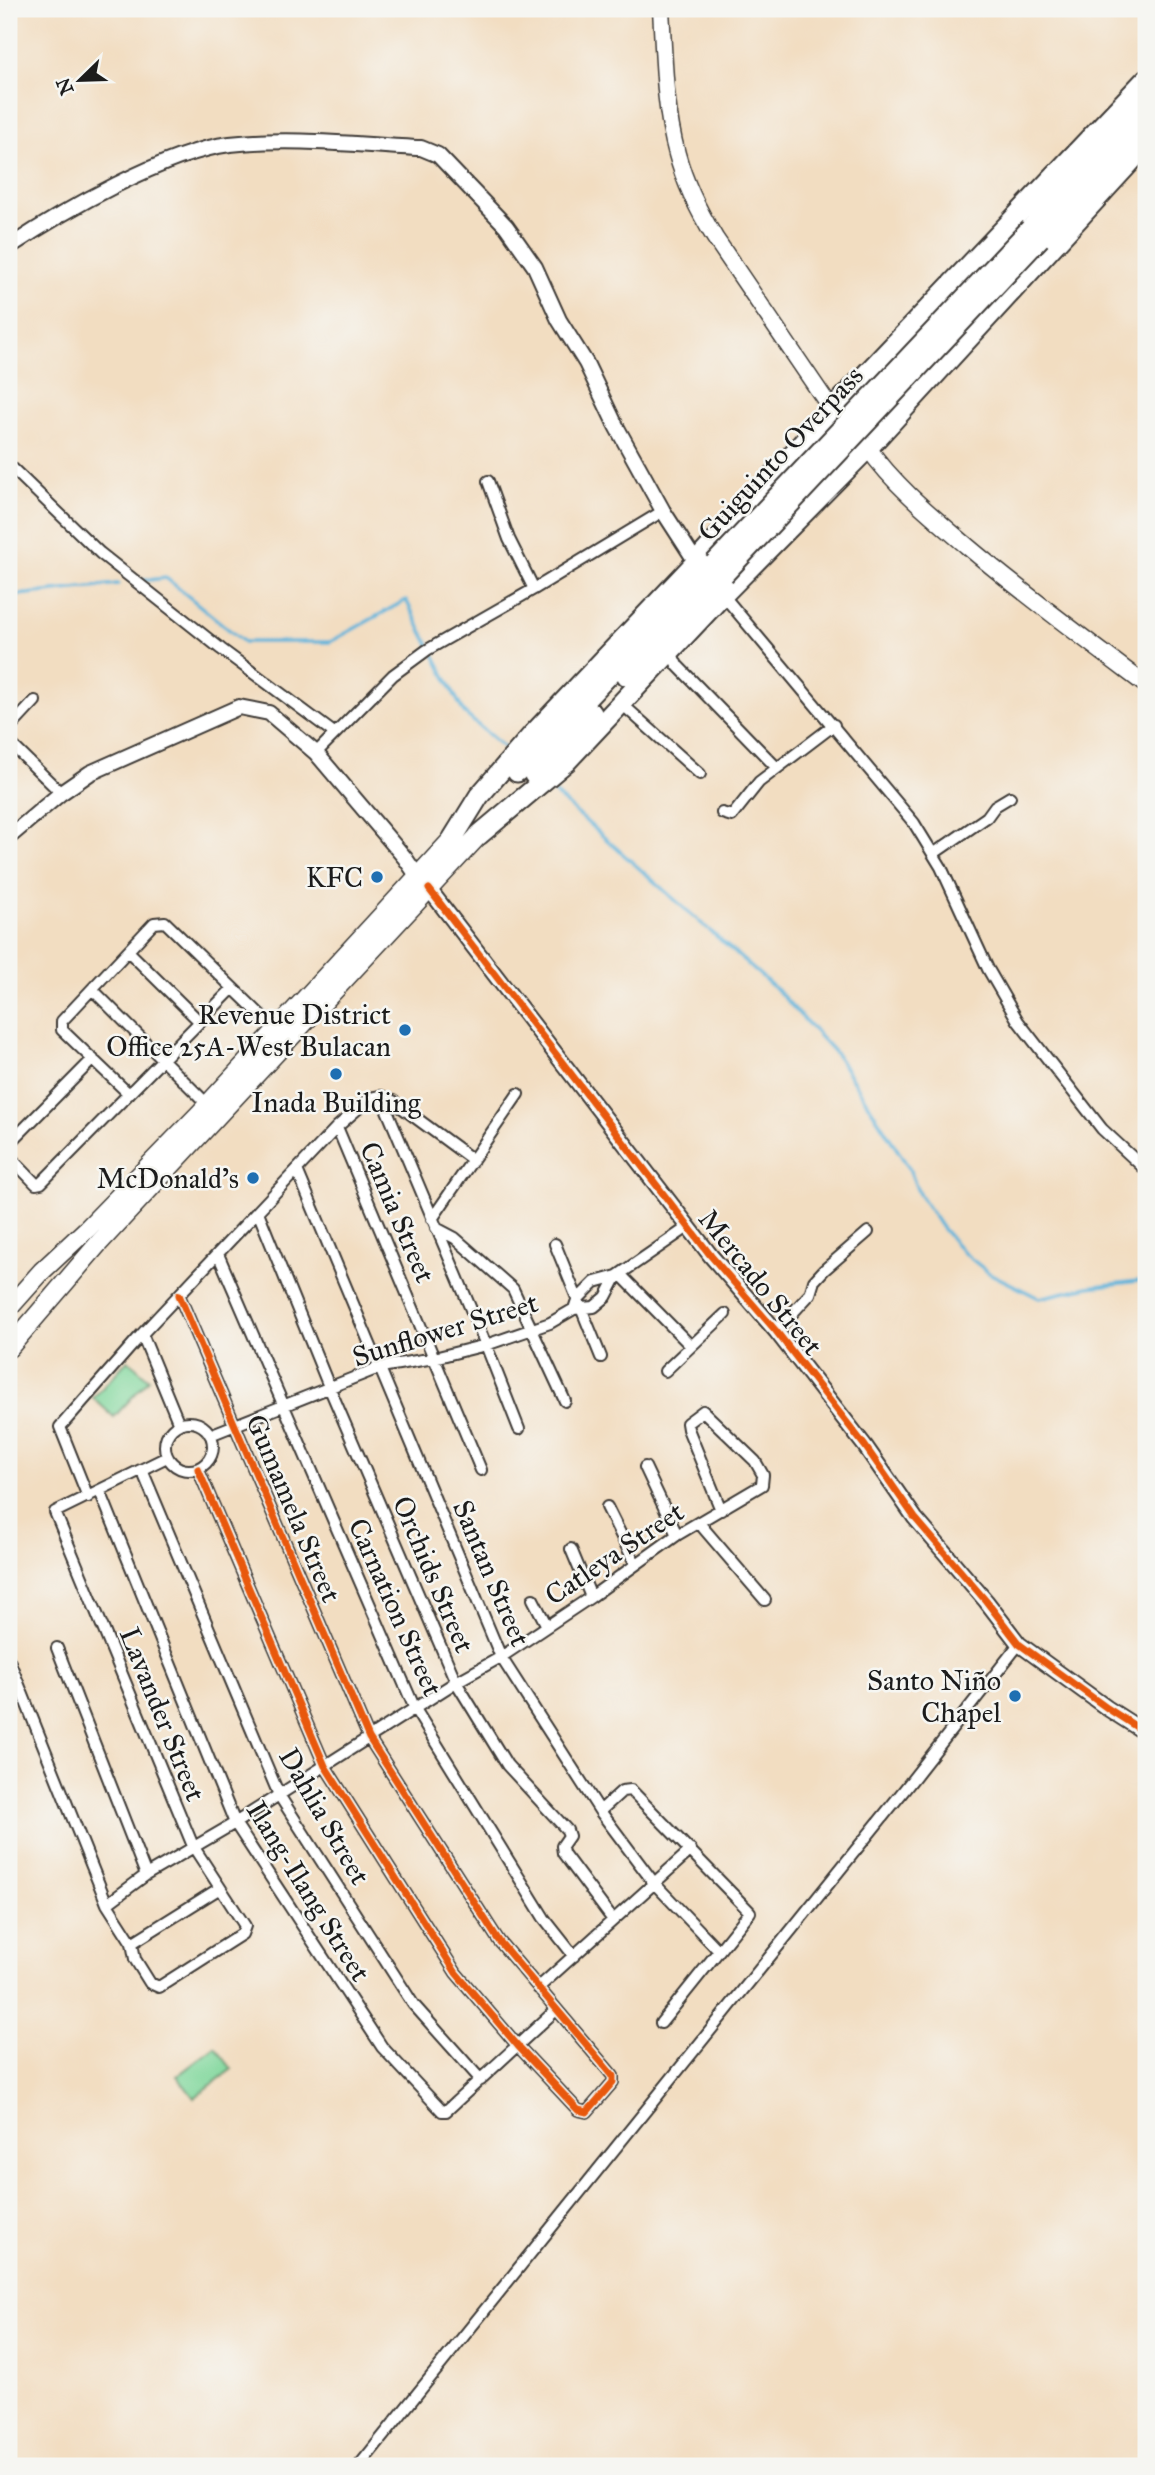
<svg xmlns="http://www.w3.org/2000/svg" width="1155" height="2475" font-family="'IM FELL Great Primer',serif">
	<rect width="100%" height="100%" fill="#f6f6f2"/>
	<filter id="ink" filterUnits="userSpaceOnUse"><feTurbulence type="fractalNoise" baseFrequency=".0143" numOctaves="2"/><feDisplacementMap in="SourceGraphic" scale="14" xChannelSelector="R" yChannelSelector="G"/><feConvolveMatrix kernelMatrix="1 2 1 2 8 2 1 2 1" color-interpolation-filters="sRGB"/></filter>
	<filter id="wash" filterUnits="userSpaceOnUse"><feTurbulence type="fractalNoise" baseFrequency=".00686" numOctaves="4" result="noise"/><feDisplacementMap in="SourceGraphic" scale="28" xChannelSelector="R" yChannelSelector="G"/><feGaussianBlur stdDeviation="1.57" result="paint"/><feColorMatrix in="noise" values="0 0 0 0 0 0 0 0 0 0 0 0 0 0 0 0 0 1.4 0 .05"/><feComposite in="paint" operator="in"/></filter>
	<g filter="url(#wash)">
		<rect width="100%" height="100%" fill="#f2ddc1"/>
		<path fill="#80d79b" stroke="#4e7a5c" stroke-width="2" d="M128,1360l21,19 -35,38 -21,-19z
			M215,2047l17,22 -38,29 -17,-22z"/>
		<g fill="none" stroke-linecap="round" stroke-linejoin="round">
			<path stroke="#5eb3da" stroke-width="3.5" d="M139,581l27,-3 78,64h86l76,-42 58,113 44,38
				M9,596l109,-12
				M554,793l224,198 58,63 73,114 10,26 23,34 22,25 25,20 50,25 49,-11 58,-7"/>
		</g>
	</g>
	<g filter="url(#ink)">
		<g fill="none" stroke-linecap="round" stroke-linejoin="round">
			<g stroke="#3c3935" stroke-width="14">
				<path id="minor" d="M9,465l91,88 121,96 113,84
					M488,481l21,58 25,50
					M723,595l191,228 27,44 47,102 30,52 84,108 44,41
					M671,652l6,13 100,103
					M622,704l78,70
					M9,729l26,-28
					M9,742l52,51
					M316,753l77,-78 34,-25 107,-61 129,-78
					M722,813l10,3 27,-34 75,-57
					M933,854l54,-37 8,-11 15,-9
					M128,951l72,71
					M92,989l115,115
					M129,1094l-67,-64v-9l92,-98 11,-1 111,108
					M381,1096l105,249 33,84
					M381,1096l12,5 80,59
					M337,1127l144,343
					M9,1144l84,-85
					M9,1156l27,28 5,-1 192,-195
					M297,1170l204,487 99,154 54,72 65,68
					M258,1212l72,177 126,293 51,83 60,65 2,6 -7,10 1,7 50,67
					M432,1219l86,-125
					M436,1228l19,10 58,51 52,112
					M555,1244l46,113
					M218,1254l197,455 129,209 30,38
					M620,1274l71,72
					M179,1295l190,443 130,203 114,135v6l-26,30 -9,-2 -60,-64 -62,-73 -131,-207 -127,-297
					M574,1309l3,-9 18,-18 22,-6 71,-49
					M776,1331l34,-37 4,-13 10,-11 44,-38
					M142,1334l37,90
					M665,1371l60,-57
					M165 1446a24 24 0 1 1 48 0a24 24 0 1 1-48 0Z
					M210,1435l171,-68 53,-9 52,-13 64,-22 24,-14 20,-2 12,-10 11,-21
					M645,1467l32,68
					M142,1470l137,325 134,209 68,76
					M100,1491l135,332 147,224 60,64h4l110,-101
					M88,1497l-28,-70 82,-93 195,-207 33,-29 11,-2
					M607,1507l28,56
					M699,1523l66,77
					M571,1549l20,48
					M533,1599l14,27
					M57,1648l89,227
					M9,1660l98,244 25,39 3,16 15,24 9,4 83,-53 3,-8 -52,-80 -138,-334 112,-55
					M600,1811l22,-20 9,-1 119,122 -89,111
					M107,1904l39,-29 89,-52 221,-141 45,-25 90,-60 86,-62 85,-50 1,-10 -8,-14 -52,-50 -16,12 1,6 33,81
					M132,1943l88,-55
					M538,1988l153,-138
					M359,2466l546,-677 114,-145"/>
			</g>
			<g stroke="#3c3935" stroke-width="18">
				<path id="tertiary" d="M9,247c54,-36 157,-95 221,-103 64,-7 128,1 191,4l17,7 68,71 29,41 24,53 27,43 30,63 47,85 33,51
					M9,837l52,-44 29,-20 149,-66 30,6 47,40 89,105 13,19
					M429,889l282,367 65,75 89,115 50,72 71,83 33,43 88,64 39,25"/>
			</g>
			<g stroke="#3c3935" stroke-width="19">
				<path id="secondary" d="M661,9c3,48 3,98 16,145 8,30 22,58 38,84l117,172
					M868,448c27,38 64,68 99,98 58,49 119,94 179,139"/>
			</g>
			<g stroke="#3c3935" stroke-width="21">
				<path id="trunk" d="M9,1308l33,-37 45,-42 112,-115 254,-276
					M9,1348l89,-104 381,-409"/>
			</g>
			<g stroke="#3c3935" stroke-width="23">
				<path id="motorway" d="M1030,229l116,-124
					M1040,238l106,-114
					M627,676l96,-100
					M517,772l197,-208
					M534,775l58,-62
					M479,835l87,-73 157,-167 145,-147 278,-303
					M453,838l26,-42 53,-61 164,-173 136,-152 314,-331"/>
			</g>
			<use href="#minor" stroke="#fff" stroke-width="10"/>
			<use href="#tertiary" stroke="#fff" stroke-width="14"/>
			<use href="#secondary" stroke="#fff" stroke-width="16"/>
			<use href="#trunk" stroke="#fff" stroke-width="18"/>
			<use href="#motorway" stroke="#fff" stroke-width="19"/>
			<g stroke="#3c3935" stroke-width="23" stroke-linecap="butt">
				<path id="motorway-bridge" d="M714,564l316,-335
					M724,574l316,-336"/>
			</g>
			<use href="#motorway-bridge" stroke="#fff" stroke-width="19"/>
			<g stroke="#f6f6f2" stroke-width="11">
				<path id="cycleway" d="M429,889l282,367 65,75 89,115 50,72 71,83 33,43 88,64 39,25
					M179,1295l190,443 130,203 114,135v6l-26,30 -9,-2 -60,-64 -62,-73 -131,-207 -127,-297"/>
			</g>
			<use href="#cycleway" stroke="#e8590c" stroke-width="7"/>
		</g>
	</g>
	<g fill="#1f6fb2" stroke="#f6f6f2" stroke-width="2.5">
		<circle cx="377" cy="877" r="7"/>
		<circle cx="405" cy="1030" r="7"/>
		<circle cx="336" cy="1074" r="7"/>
		<circle cx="253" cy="1178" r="7"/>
		<circle cx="1015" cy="1696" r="7"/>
	</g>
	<g text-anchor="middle" stroke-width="5" stroke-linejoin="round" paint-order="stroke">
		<g font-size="28" fill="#1c1c1c" stroke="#f6f6f2">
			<text transform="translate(780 453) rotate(-47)" y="10">Guiguinto Overpass</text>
			<text transform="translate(398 1212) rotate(67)" y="10">Camia Street</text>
			<text transform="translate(761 1282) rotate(51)" y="10">Mercado Street</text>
			<text transform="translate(445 1329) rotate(-17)" y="10">Sunflower Street</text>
			<text transform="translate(294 1508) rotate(67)" y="10">Gumamela Street</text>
			<text transform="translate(614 1553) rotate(-34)" y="10">Catleya Street</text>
			<text transform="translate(492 1573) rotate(67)" y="10">Santan Street</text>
			<text transform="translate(434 1574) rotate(67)" y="10">Orchids Street</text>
			<text transform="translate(396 1607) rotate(66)" y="10">Carnation Street</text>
			<text transform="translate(163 1714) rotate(68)" y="10">Lavander Street</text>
			<text transform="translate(325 1816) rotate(60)" y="10">Dahlia Street</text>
			<text transform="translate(309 1891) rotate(58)" y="10">Ilang-Ilang Street</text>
		</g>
		<g font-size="28" fill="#1c1c1c" stroke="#f6f6f2" text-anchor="end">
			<text x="363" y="887">KFC</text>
			<text x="391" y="1024">Revenue District<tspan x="391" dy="32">Office 25A-West Bulacan</tspan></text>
			<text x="336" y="1112" text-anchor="middle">Inada Building</text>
			<text x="239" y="1188">McDonald's</text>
			<text x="1001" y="1690">Santo Niño<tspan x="1001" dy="32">Chapel</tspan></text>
		</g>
	</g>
	<rect width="1155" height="2475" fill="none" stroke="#f6f6f2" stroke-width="35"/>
	<g transform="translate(80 80) rotate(247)" stroke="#f6f6f2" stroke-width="5" paint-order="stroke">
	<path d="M0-5L12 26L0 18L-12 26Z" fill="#1c1c1c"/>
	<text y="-10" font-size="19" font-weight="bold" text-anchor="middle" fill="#1c1c1c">N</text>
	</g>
</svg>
